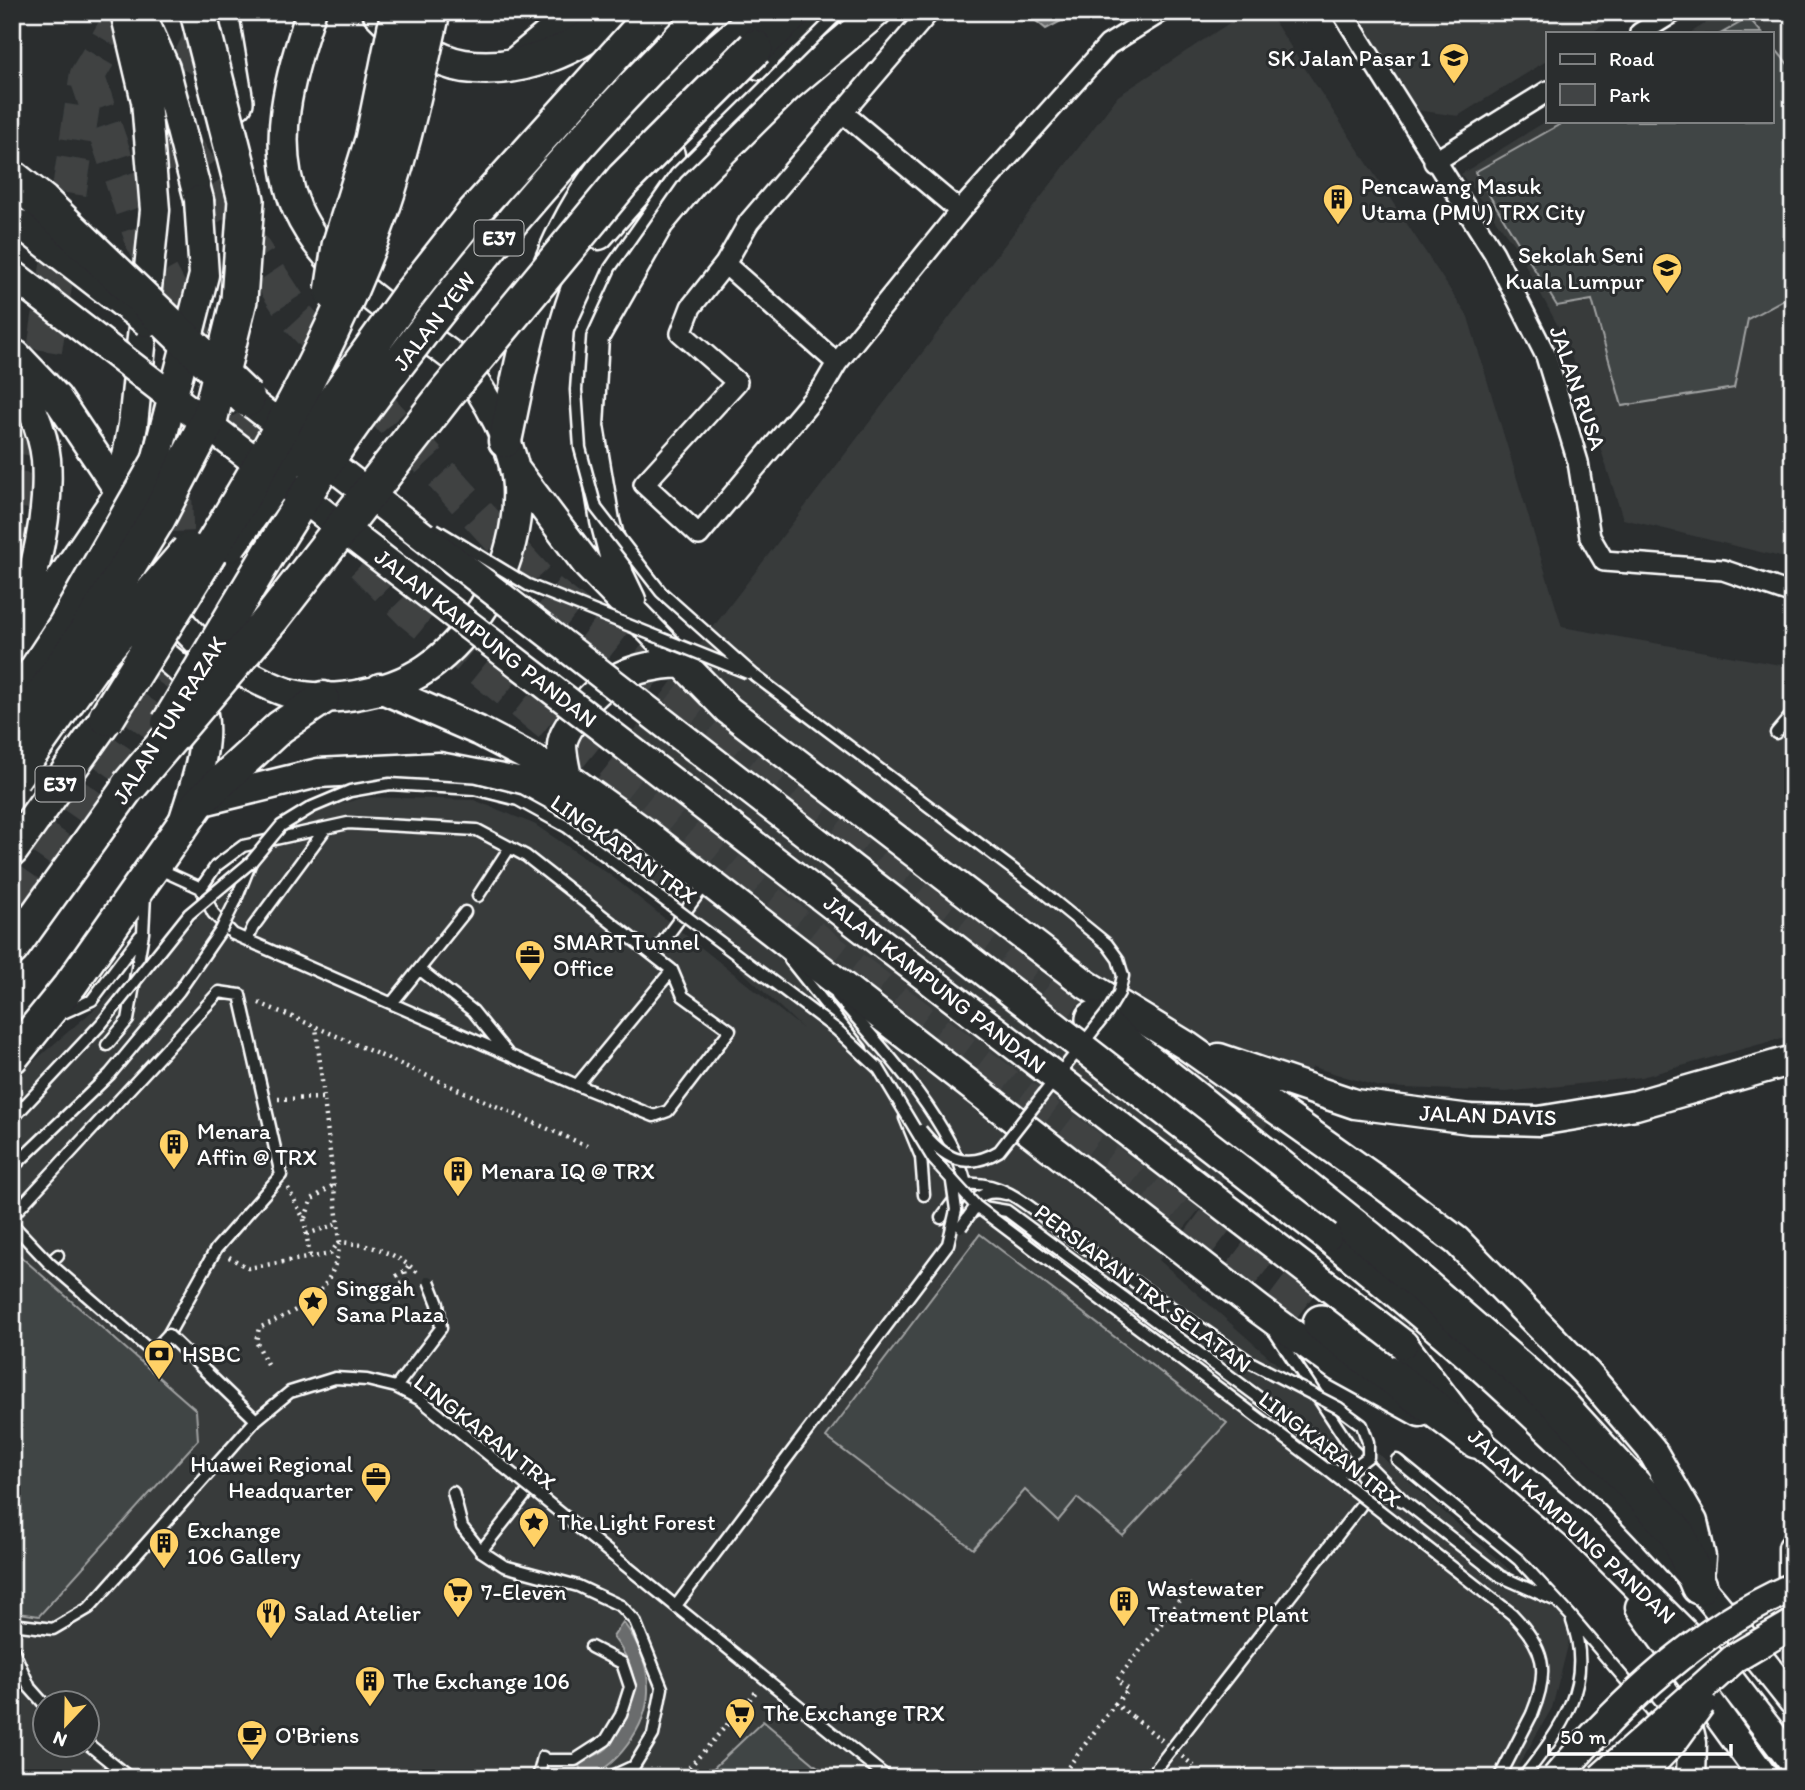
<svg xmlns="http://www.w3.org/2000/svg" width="1805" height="1790" font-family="Itim,sans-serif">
	<rect width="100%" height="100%" fill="#2a2d2e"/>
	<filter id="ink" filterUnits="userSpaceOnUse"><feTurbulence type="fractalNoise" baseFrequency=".0143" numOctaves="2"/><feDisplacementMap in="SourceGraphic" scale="14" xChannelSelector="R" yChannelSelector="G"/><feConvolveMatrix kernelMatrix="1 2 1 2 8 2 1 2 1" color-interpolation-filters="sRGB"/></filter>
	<g filter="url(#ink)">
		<path fill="#373a3b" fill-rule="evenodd" d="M1246,12h22l200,305 94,310 231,40v368l-151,42 -136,15 -127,-5 -66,-20 -154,193 414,366 -21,82 -41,70h-1499v-698l179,-154 40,-57 72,-54 62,-18 109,3 60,24 75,50 193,154 -229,-217 545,-715zM46,1702h42v42h-42z
			M1354,12h270l-33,21h-43v27l-90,56 -42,-6z
			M1724,12h69v548l-170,-41 -56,-176 -52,-97 -54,-72 87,-54 224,1v-88h-82z"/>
		<path fill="#414445" stroke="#a0a2a2" stroke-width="2" d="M1749,18l13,15h-40z
			M1772,45l21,25v224l-45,25 -14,69 -112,18 -30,-106 -35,6 -82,-134 91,-51h206z
			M980,1234l247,189 -104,113 -46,-38 -19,23 -33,-31 -52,59 -147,-112z
			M12,1249l184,161 2,30 -159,176 -27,-4z
			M763,1721l68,57h-128z"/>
		<path fill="#6a6c6d" stroke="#a6a7a7" stroke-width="2" d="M1025,12h38l4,6 -21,11z
			M623,1622c15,19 26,45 25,70 -1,34 -32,78 -65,86l-5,-16c8,-3 22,-7 29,-14 4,-4 8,-12 11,-18 23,-36 21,-59 -5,-93z"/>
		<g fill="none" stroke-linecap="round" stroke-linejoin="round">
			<path stroke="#3f4243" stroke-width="35" stroke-dasharray="35 18" stroke-linecap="butt" d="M87,76l56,165 98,181 43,53
				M182,141l115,176 251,274 546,428
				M165,171l-2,-59 50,-97
				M326,525l85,87 417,338 493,373
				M12,560l75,-484 38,-64
				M12,903l168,-241 -6,-186"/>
			<g stroke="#fff" stroke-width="15">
				<path id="lane" d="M1776,733l17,-20
					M157,868l44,20
					M478,896l32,-49
					M235,902l16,-40
					M247,940l6,-13 73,-99
					M653,955l54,-73
					M790,960l71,89
					M419,969l54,42 34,42
					M837,996c43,49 114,125 129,188l-25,34
					M392,1003l73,-91
					M61,1014l31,-14 48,-64
					M107,1045l21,-25 15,-87 2,-38
					M577,1085l-344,-151 -20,-21 -12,-25 15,-22 27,-20 105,-23 129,7 49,26 146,114 11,26 47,34 -62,81 -14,5 -77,-31 95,-115
					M905,1118l16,39 3,38
					M12,1168l98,-94 69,-83 42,-61
					M966,1184c39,-4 68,27 98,49
					M968,1208c11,-14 20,-18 38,-14
					M12,1216l207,-224 21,3 41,180 -65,74 -48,86
					M959,1219l24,-12 24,4 351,260 9,13 1,12
					M49,1263l9,-8
					M1276,1334l76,115 53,53
					M1397,1460l122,100 51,55 82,96 5,12
					M530,1489l-49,62 23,15 74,20 43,20 14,15 27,67 -9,47 -19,31 -26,12
					M453,1492l9,35 19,24
					M1368,1496c15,-5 23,-1 37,6l95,74 54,24
					M12,1647l18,41 16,18
					M88,1744l42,34
					M544,1760h31l31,-20 15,-25 9,-28 -8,-24 -31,-16
					M538,1778l5,-21
					M1149,1778l219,-282
					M1499,1778l33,-64
					M1523,1778c38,-49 72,-94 49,-157"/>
			</g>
			<g stroke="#fff" stroke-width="24">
				<path id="street" d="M1342,12l152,241 52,103 32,106 12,75 14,24 119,9 70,24
					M1640,33l34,-21
					M842,112l118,99
					M1434,162l114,-71
					M725,264l-34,43 -10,26 56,49 -93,102 55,51 124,-148 14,-24 123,-152 148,-166 53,-33
					M837,363l-112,-99 24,-42 180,-210"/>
			</g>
			<g stroke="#fff" stroke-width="33">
				<path id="secondary" d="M125,12l21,89 9,109 -22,215 -13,67 10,40
					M140,12l25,56 34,132
					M760,65l63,-53
					M510,66l65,-54
					M599,235l71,-80
					M16,355l41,43 63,94
					M12,368c14,27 31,60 34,91 5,65 -17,129 -34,190
					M514,468l74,98 140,144 359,275 100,61 195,138 75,57 130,133 64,75 42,73 8,35 -1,12
					M160,597c11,13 22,29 35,41 19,19 67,47 94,55 45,12 108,-1 145,-30 51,-41 86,-109 83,-176 -2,-40 -30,-92 -56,-122 -10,-12 -27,-21 -39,-30 -48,-36 -100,-70 -125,-126 -28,-65 -7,-134 14,-197
					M631,600l-12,-25 -14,-54 -16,-95 5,-89 65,-114 38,-46 91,-90 89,-75
					M25,632l95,-140
					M136,635c16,13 39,26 51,42 33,43 11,97 -3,142
					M12,665l26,-20 21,-11
					M380,688l99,43 88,46 81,58 612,475 78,57 82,45
					M567,777c-2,-10 -5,-22 -5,-32 1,-11 9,-21 15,-30 25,-38 59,-49 102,-52
					M199,802l119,-29 121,-6 79,15 85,35
					M1219,1058l136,46 115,15 69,2 97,-16 157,-45
					M1327,1237c118,94 234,197 337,309 45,49 87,102 129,155
					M1403,1344l73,96 101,86 149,149 67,87
					M1793,1548v29
					M1640,1607l124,171
					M1683,1705l9,38 -1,35"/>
			</g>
			<g stroke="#fff" stroke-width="37">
				<path id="primary" d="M379,12c22,23 52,49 85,54 57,8 115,-17 157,-54
					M505,441c15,-70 27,-146 60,-210 44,-88 124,-160 200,-219
					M12,850l95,-133
					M12,949l117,-163
					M12,1057l59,-73 128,-182 81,-75 43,-29"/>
			</g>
			<g stroke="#fff" stroke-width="40">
				<path id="highway" d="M220,12l15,90
					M755,48l39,-36
					M1094,1019l275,220 191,166 117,128 22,53
					M1321,1323l155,117"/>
			</g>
			<path stroke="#fff" stroke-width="4.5" stroke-dasharray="2 5" stroke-linecap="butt" d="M259,1003l57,24
				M278,1099l45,-1
				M288,1188l16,31 6,38
				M305,1218l7,-19 20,-13
				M307,1234l30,-10
				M229,1257l19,11 82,-14 9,-12
				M417,1272c-24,-21 -46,-27 -77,-30l-24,-215 271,119
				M396,1276l9,-5 4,-6
				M389,1292l18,-12 -2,-9
				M267,1364l-11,-23 3,-13c44,-20 74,-33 81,-86
				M1115,1704l13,-14 -11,-10 75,-96
				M487,1772l5,6
				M680,1778l76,-86
				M1060,1778l55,-74 18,13"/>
			<use href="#lane" stroke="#2a2d2e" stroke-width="10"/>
			<use href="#street" stroke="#2a2d2e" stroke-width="19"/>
			<use href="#secondary" stroke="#2a2d2e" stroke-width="28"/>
			<use href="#primary" stroke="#2a2d2e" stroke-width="32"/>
			<use href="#highway" stroke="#2a2d2e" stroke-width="35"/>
			<g stroke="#fff" stroke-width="15" stroke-linecap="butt">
				<path id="lane-bridge" d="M840,12l-164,162 -66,94 -30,66 -4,56 4,58 16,60 65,84 93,83 289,217 64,52 11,15 5,17 -4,17 -12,20 -108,138c-33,20 -55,8 -78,-21
					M435,529l93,56 220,88
					M221,930l14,-28
					M12,1119l90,-96 87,-109 62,-52 30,-36 31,-19 38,-16 40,-7 84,5 44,11 49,27 270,203 42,39 54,90 43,47 349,262 187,146c33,34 38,56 20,100
					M12,1224l37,39 103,89 16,-17 88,85
					M961,1227l15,-21
					M1064,1233l186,129 89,46 23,17 6,17v15l-20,15 -19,-3
					M396,1387l45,-59 -3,-24 -9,-23
					M675,1607l273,-363 8,-34 -4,-28
					M12,1624l41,5 36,-21 167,-188 34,-28 45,-14 32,2 29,7 25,13 467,378"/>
			</g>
			<g stroke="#fff" stroke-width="33" stroke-linecap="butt">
				<path id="secondary-bridge" d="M22,225l125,97
					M12,274l1391,1070
					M232,388l1095,849
					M12,702l51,-78 93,-163 48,-186 -5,-75
					M1556,1778c66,-77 143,-150 237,-191
					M1601,1778l134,-120 58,-34
					M1638,1778l36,-38 27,-37"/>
			</g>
			<g stroke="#fff" stroke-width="37" stroke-linecap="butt">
				<path id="primary-bridge" d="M230,545l177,-248 67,-85 172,-191
					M168,723c62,-102 120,-208 190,-305 105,-144 221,-281 348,-406"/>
			</g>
			<g stroke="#fff" stroke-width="40" stroke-linecap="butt">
				<path id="highway-bridge" d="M12,178l30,24 205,197
					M333,292l7,-46 33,-106 26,-128
					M107,717c95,-155 199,-309 264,-479 28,-73 44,-150 61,-226
					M12,740l86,-125 60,-98 52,-100 29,-117 7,-100 -48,-188
					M12,778l88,-124 89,-103
					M129,786l142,-167 175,-225 178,-215 131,-131"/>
			</g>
			<path stroke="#fff" stroke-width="4.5" stroke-dasharray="2 5" stroke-linecap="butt" d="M1133,1717l61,49"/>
			<use href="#lane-bridge" stroke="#2a2d2e" stroke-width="10"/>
			<use href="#secondary-bridge" stroke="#2a2d2e" stroke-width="28"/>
			<use href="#primary-bridge" stroke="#2a2d2e" stroke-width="32"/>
			<use href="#highway-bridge" stroke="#2a2d2e" stroke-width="35"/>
		</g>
	</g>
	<defs>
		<g id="school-pin" transform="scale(1.575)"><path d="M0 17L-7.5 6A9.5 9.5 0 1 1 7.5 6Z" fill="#ffd166" stroke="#2a2d2e"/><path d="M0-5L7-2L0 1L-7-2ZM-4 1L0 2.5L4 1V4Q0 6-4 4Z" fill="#111"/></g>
		<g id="building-pin" transform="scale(1.575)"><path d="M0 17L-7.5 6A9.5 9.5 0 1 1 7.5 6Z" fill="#ffd166" stroke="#2a2d2e"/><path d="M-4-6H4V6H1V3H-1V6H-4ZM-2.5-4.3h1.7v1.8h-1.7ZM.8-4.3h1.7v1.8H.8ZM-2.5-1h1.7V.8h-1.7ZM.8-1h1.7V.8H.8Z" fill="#111"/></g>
		<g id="office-pin" transform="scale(1.575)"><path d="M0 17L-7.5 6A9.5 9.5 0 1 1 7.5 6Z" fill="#ffd166" stroke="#2a2d2e"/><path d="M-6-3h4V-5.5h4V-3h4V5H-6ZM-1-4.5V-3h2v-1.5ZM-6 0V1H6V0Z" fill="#111"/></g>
		<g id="sight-pin" transform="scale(1.575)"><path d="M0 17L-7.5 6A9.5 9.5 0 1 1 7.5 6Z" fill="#ffd166" stroke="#2a2d2e"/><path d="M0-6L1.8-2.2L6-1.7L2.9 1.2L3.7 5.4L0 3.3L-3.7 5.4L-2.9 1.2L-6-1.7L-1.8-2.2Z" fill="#111"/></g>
		<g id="bank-pin" transform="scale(1.575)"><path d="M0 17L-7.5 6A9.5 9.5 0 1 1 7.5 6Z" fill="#ffd166" stroke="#2a2d2e"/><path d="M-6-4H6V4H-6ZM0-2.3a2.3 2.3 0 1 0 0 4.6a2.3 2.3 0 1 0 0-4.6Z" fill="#111"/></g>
		<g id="supermarket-pin" transform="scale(1.575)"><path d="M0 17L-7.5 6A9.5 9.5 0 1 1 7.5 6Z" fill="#ffd166" stroke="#2a2d2e"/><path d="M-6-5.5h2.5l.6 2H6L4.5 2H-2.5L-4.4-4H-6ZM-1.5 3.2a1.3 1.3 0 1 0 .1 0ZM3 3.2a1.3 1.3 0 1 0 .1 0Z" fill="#111"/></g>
		<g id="restaurant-pin" transform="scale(1.575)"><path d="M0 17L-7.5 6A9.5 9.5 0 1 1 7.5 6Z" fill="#ffd166" stroke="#2a2d2e"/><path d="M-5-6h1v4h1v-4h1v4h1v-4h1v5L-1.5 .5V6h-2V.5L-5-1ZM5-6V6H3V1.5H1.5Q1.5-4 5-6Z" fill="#111"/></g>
		<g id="cafe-pin" transform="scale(1.575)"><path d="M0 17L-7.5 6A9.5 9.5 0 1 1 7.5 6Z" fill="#ffd166" stroke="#2a2d2e"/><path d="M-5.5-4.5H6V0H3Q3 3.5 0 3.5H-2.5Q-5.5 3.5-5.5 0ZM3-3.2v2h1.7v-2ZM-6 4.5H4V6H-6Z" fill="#111"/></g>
	</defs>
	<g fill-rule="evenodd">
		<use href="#school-pin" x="1454" y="58"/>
		<use href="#building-pin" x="1338" y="199"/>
		<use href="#school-pin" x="1667" y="268"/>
		<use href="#office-pin" x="530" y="955"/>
		<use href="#building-pin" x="174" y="1144"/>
		<use href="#building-pin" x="458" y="1171"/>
		<use href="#sight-pin" x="313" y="1301"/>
		<use href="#bank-pin" x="159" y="1354"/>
		<use href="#office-pin" x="376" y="1477"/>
		<use href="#sight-pin" x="534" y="1522"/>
		<use href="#building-pin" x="164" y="1543"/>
		<use href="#supermarket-pin" x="458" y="1592"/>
		<use href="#building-pin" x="1124" y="1601"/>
		<use href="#restaurant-pin" x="271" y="1613"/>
		<use href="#building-pin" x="370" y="1681"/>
		<use href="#supermarket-pin" x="740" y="1713"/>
		<use href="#cafe-pin" x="252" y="1735"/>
	</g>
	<g text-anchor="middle" stroke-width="6" stroke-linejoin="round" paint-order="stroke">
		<g fill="#2a2d2e" stroke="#bfc0c0" stroke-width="2">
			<rect x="474.5" y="220.5" width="49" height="35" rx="5"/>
			<rect x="35.5" y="766.5" width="49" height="35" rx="5"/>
		</g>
		<g font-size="21" font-weight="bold" fill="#fff">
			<text x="499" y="245">E37</text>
			<text x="60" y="791">E37</text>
		</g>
		<g font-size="23" fill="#fff" stroke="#2a2d2e" text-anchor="start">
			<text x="1431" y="66" text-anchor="end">SK Jalan Pasar 1</text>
			<text x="1361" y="194">Pencawang Masuk<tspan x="1361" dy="26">Utama (PMU) TRX City</tspan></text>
			<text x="1644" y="263" text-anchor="end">Sekolah Seni<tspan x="1644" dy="26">Kuala Lumpur</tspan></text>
			<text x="553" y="950">SMART Tunnel<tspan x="553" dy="26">Office</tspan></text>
			<text x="197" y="1139">Menara<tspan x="197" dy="26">Affin @ TRX</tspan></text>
			<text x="481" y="1179">Menara IQ @ TRX</text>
			<text x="336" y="1296">Singgah<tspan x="336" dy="26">Sana Plaza</tspan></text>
			<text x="182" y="1362">HSBC</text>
			<text x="353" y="1472" text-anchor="end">Huawei Regional<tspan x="353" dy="26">Headquarter</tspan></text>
			<text x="557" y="1530">The Light Forest</text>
			<text x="187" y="1538">Exchange<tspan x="187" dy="26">106 Gallery</tspan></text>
			<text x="1147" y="1596">Wastewater<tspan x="1147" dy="26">Treatment Plant</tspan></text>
			<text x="481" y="1600">7-Eleven</text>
			<text x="294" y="1621">Salad Atelier</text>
			<text x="393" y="1689">The Exchange 106</text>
			<text x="763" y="1721">The Exchange TRX</text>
			<text x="275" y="1743">O'Briens</text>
		</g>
		<g font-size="23" fill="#fff" stroke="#2a2d2e">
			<text transform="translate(434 321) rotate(-52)" y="8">JALAN YEW</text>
			<text transform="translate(1578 388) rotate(71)" y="8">JALAN RUSA</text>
			<text transform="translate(486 638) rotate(38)" y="8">JALAN KAMPUNG PANDAN</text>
			<text transform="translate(169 720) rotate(-58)" y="8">JALAN TUN RAZAK</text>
			<text transform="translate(624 849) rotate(35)" y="8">LINGKARAN TRX</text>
			<text transform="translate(935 984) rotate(38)" y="8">JALAN KAMPUNG PANDAN</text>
			<text transform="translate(1488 1115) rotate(2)" y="8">JALAN DAVIS</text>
			<text transform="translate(1143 1288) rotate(37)" y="8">PERSIARAN TRX SELATAN</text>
			<text transform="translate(485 1432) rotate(38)" y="8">LINGKARAN TRX</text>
			<text transform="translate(1330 1449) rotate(38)" y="8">LINGKARAN TRX</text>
			<text transform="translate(1572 1526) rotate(43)" y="8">JALAN KAMPUNG PANDAN</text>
		</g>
	</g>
	<rect width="1805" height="1790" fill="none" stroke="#2a2d2e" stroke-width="42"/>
	<rect x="21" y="21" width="1763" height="1748" fill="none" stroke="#fff" stroke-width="2.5" filter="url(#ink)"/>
	<rect x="1546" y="32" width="228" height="91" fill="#2a2d2e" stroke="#7f8182" stroke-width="2"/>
	<rect x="1560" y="54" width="35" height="10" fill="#2a2d2e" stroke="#7f8182" stroke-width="2"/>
	<text x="1609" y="66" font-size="21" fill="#ffffff">Road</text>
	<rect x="1560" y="84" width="35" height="21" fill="#414445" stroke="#7f8182" stroke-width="2"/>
	<text x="1609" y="102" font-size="21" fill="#ffffff">Park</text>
	<g transform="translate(66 1724) rotate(202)"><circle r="33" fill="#2a2d2e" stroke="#7f8182" stroke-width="2"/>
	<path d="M0-5L12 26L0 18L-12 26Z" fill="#ffd166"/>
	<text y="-10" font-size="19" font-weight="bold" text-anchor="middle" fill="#ffffff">N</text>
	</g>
	<path d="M1549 1744v10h182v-10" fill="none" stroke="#ffffff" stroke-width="3.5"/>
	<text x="1560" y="1744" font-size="21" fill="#ffffff" stroke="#2a2d2e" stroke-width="5" paint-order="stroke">50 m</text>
</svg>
